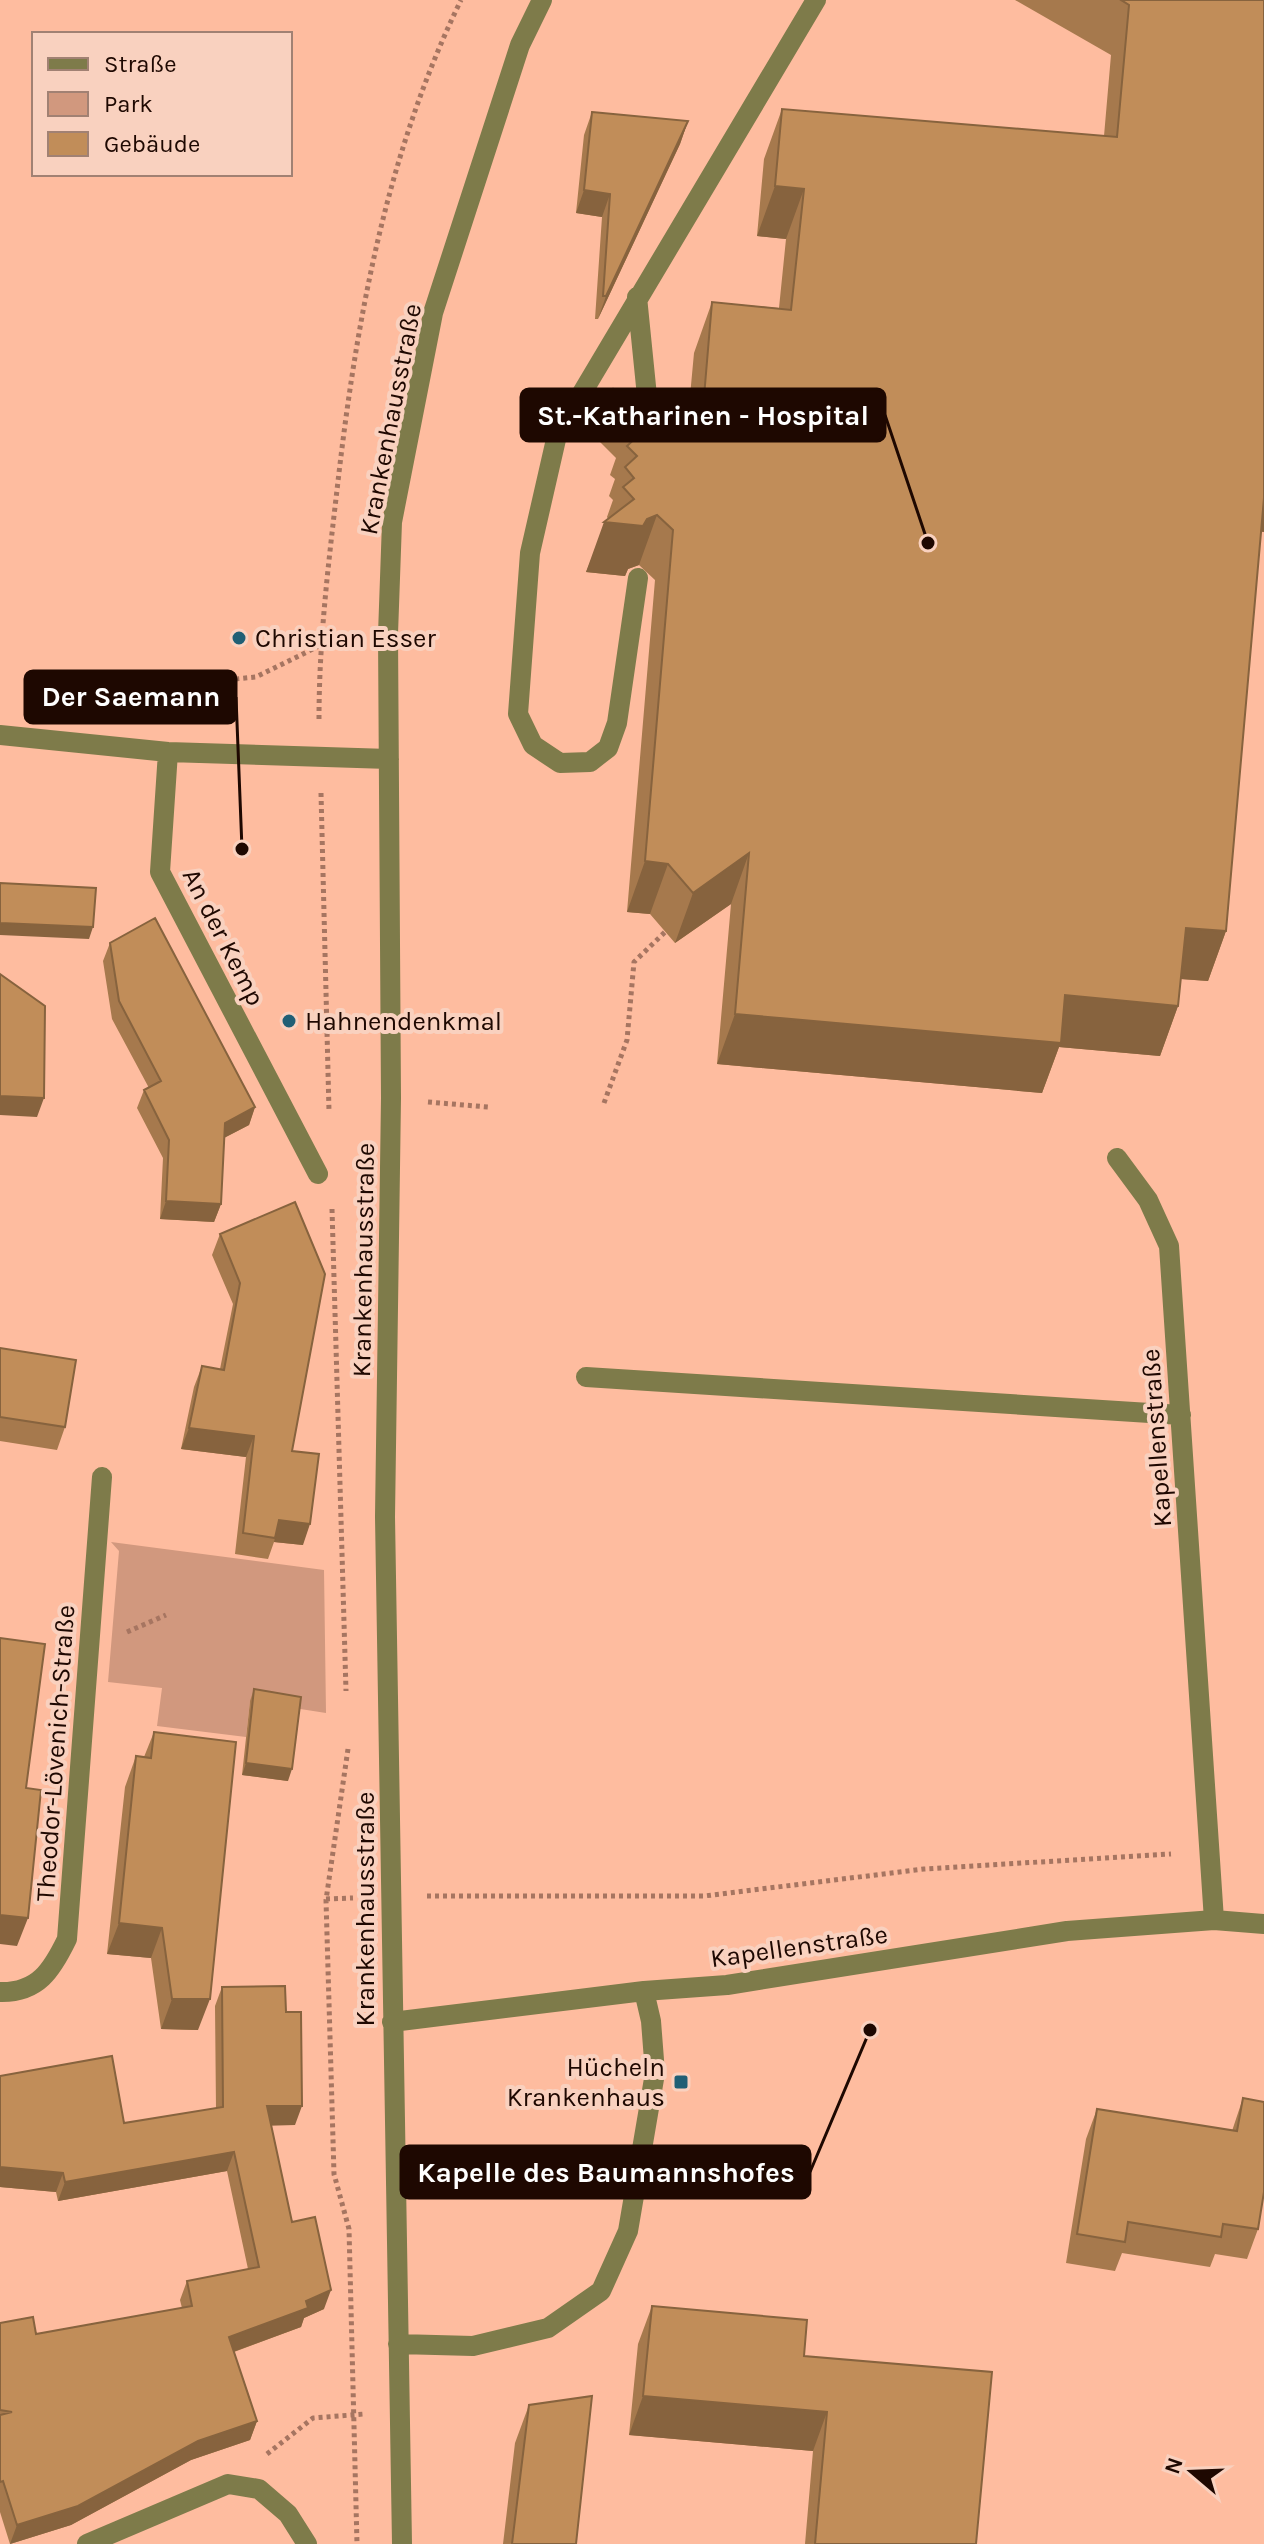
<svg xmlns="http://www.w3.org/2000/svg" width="1264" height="2544" font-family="Karla,sans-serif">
	<rect width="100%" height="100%" fill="#febc9f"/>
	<path fill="#d1987e" d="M111,1542l213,28 2,143 -76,-12 -4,36 -89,-11 5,-38 -54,-6 11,-131z"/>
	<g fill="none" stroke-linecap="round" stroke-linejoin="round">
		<path stroke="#a67561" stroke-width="5" stroke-dasharray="4 4" stroke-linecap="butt" d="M55,703l9,-26 78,11 114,-11 63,-31
			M319,719c0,-77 9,-152 18,-229 19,-168 49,-336 124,-490
			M321,793l8,318
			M428,1102l60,5
			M604,1103l23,-63 7,-78 31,-30
			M332,1209l14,482
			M127,1632l39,-17
			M348,1749l-22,151 8,274 15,55 8,315
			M427,1896h277l220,-27 247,-15
			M326,1899l27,-1
			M267,2454l46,-36 51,-4"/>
		<path stroke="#7e7b4a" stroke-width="20" d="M637,297l12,119
			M638,578l-21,145 -9,25 -18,14 -30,1 -27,-18 -15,-31 12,-161 27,-118 259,-435
			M0,735l168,17 221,7
			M168,752l-8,120 158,302
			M1117,1158l31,42 21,46 45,674
			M586,1377l595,38
			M0,1992c38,1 52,-22 67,-53l35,-462
			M392,2022l252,-31 83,-6 340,-54 147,-11 50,4
			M398,2344l75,2 75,-18 53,-37 27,-60 27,-158 -4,-52 -7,-30
			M87,2544l141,-60 31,5 29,25 19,30
			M402,2544l-17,-1027 6,-419 -3,-464 4,-112 41,-209 87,-268 22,-45"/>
	</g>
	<path fill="#a6794d" d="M1015,0h249v532l-3,-1 -35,400 -18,50 -27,-2 -3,27 -18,50 -101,-9 -17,46 -325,-29 14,-160 -56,39 -25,-29 -23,-2 28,-332 -16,-15 -11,4 -3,7 -39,-4 22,-53 -1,-2 6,-17 -4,-4 6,-17 -5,-4 6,-17 -19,-19 18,-50 45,13 11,5 7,-3 12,-8 4,-43 18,-51 67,6 7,-69 -29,-3 7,-77 18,-50 322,27 7,-81z
		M592,112l96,9 -8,23 -82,175h-3l7,-102 -26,-4 8,-78z
		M110,943l145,164 -6,18 -25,13 -3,66 -7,18 -54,-3 3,-61 -26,-50 7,-18 5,-2 -37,-69 -9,-58z
		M295,1202l-3,249 11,94 -29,-3 -6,17 -33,-5 11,-97 -65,-8 13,-62 8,-21 18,3 13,-65 -21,-49 8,-21z
		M0,1348l65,79 -8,23 -57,-9z
		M254,1689l34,92 -46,-6 8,-74z
		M154,1732l44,298 -37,-1 -10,-71 -44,-4 18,-167 11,-31 8,1z
		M222,1987l64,25 9,113h-24l21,97 32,87 -20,9 -3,9 -67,25 23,69 -7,19 -59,20 -120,65 -61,19 -10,-32v-189l36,11 146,-26 -2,-8 7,-19 61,-12 -21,-98 -169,30 -2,-9 -56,-5 124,-64 92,-15 -1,-102z
		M1243,2098l15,131 -11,30 -32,-5 -5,13 -88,-14 -7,18 -49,-8 20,-124 11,-30 135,22z
		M652,2306l152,50 172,188h-171l8,-93 -184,-16 9,-91z
		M529,2405l47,139h-73l12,-101z"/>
	<path fill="#87633e" d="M688,121l-8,23 -82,175 8,-23z
		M775,186l29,3 -18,50 -29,-3z
		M584,190l26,4 -8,23 -26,-4z
		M1264,484v48l-17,-2z
		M657,515l-18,50 -11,4 -3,7 -39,-4 18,-50 43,-3z
		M749,853l-18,51 -56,39 18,-50z
		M645,861l23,3 -18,50 -23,-2z
		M0,923l93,4 -4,12 -89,-4z
		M1186,928l40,3 -18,50 -41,-3z
		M1065,995l113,11 -18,50 -101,-9 -17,46 -325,-29 18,-50z
		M0,1096l44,2 -7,19 -37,-2z
		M255,1107l-6,18 -31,16 7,-18z
		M166,1201l55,3 -7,18 -54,-3z
		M189,1428l65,8 -8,21 -65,-8z
		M279,1520l31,4 -7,21 -29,-3z
		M246,1763l46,6 -4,12 -46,-6z
		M0,1915l28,3 -11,28 -17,-2z
		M119,1923l43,5 -11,30 -44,-4z
		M172,1999h38l-12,31 -37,-1z
		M267,2106h35l-7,19 -35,1z
		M234,2152l-7,19 -169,30 7,-19z
		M0,2167l63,6 -7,19 -56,-5z
		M331,2290l-7,19 -20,9 -3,9 -79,29 7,-19 77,-36z
		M643,2396l184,16 -14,39 -184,-16z
		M257,2421l-7,19 -59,20 -120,65 -61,19 7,-19 181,-84z"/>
	<path fill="#c18d59" stroke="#87633e" stroke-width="2" d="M1121,0h143v498l-38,433 -40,-3 -8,78 -113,-11 -4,48 -326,-29 14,-161 -56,40 -25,-29 -23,-3 28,-331 -16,-15 -10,4 -4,7 -39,-4 30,-23 -11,-12 11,-9 -9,-11 12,-11 -10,-10 12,-11 -10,-11 11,-10 -25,-25 42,4 3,9 11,5 7,-3 5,-9 21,2 8,-95 79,8 13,-121 -29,-3 7,-77 335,28 12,-132z
		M592,112l96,9 -82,175h-3l7,-102 -26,-4z
		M0,883l96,5 -3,39 -93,-4z
		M155,918l100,189 -30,16 -4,81 -55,-3 3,-61 -25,-50 17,-9 -42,-80 -9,-58z
		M0,974l45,32 -1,92 -44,-2z
		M295,1202l30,72 -33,177 27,3 -9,70 -31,-4 -4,18 -32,-5 11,-97 -65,-8 13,-62 22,4 16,-87 -20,-49z
		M0,1348l76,12 -11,67 -65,-10z
		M0,1638l45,6 -19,144 15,2 -13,128 -28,-3z
		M254,1689l47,8 -9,72 -46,-6z
		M154,1732l82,10 -26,257h-38l-10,-71 -43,-5 17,-167 15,2z
		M285,1986l1,26h15l1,94h-35l25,116 23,-5 16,73 -25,11 2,7 -79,29 28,84 -59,20 -120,65 -61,19 -14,-44 -3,1v-67l12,-3 -12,-2v-87l33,-6 3,17 156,-28 -5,-25 72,-14 -25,-115 -169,30 -2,-9 -63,-6v-91l112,-20 12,67 99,-16 -1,-120z
		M1243,2098l21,4v90l-6,37 -35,-5 -2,13 -93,-15 -3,20 -48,-8 20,-125 140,22z
		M652,2306l155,14 -3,36 188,16 -16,172h-161l12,-132 -184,-16z
		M592,2396l-16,148h-64l17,-139z"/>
	<g fill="#205f75" stroke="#f9d1bf" stroke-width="3">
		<circle cx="239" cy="638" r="8"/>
		<circle cx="289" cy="1021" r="8"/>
		<rect x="673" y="2074" width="16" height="16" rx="4"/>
	</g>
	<g text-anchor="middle" stroke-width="8" stroke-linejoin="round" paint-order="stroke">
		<g font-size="26" fill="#1e0801" stroke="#f9d1bf">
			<text transform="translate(390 419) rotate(-79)" y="9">Krankenhausstraße</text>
			<text transform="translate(224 937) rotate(63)" y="9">An der Kemp</text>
			<text transform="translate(363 1260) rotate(-89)" y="9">Krankenhausstraße</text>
			<text transform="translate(1156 1438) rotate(-94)" y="9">Kapellenstraße</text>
			<text transform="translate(55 1753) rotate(-86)" y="9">Theodor-Lövenich-Straße</text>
			<text transform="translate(365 1909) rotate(-90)" y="9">Krankenhausstraße</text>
			<text transform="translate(799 1946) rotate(-8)" y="9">Kapellenstraße</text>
		</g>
		<g font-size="26" fill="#1e0801" stroke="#f9d1bf" text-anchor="start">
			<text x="255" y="647">Christian Esser</text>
			<text x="305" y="1030">Hahnendenkmal</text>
			<text x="665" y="2076" text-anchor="end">Hücheln<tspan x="665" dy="30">Krankenhaus</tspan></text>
		</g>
	</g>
	<path fill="none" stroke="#1e0801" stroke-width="3" d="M928 543L885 415M242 849L236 697M870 2030L810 2172"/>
	<g fill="#1e0801" stroke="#f9d1bf" stroke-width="3">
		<circle cx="928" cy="543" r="8"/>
		<circle cx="242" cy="849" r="8"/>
		<circle cx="870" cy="2030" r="8"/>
	</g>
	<g fill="#1e0801" stroke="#1e0801" stroke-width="3">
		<rect x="521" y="389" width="364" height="52" rx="8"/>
		<rect x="25" y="671" width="211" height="52" rx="8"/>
		<rect x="401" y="2146" width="409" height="52" rx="8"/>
	</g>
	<g font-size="28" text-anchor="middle" font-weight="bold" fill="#fff">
		<text x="703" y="425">St.-Katharinen - Hospital</text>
		<text x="131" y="706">Der Saemann</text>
		<text x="606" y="2182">Kapelle des Baumannshofes</text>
	</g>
	<rect x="32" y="32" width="260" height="144" fill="#f9d1bf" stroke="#a18173" stroke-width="2"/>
	<rect x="48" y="58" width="40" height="12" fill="#7e7b4a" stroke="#a18173" stroke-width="2"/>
	<text x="104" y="72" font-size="24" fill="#1e0801">Straße</text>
	<rect x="48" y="92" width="40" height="24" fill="#d1987e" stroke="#a18173" stroke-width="2"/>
	<text x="104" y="112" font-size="24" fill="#1e0801">Park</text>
	<rect x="48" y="132" width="40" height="24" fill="#c18d59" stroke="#a18173" stroke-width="2"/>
	<text x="104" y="152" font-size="24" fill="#1e0801">Gebäude</text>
	<g transform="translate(1192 2472) rotate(289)" stroke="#f9d1bf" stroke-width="6" paint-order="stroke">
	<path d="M0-6L14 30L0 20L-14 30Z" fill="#1e0801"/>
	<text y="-12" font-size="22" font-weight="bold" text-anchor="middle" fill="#1e0801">N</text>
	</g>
</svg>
